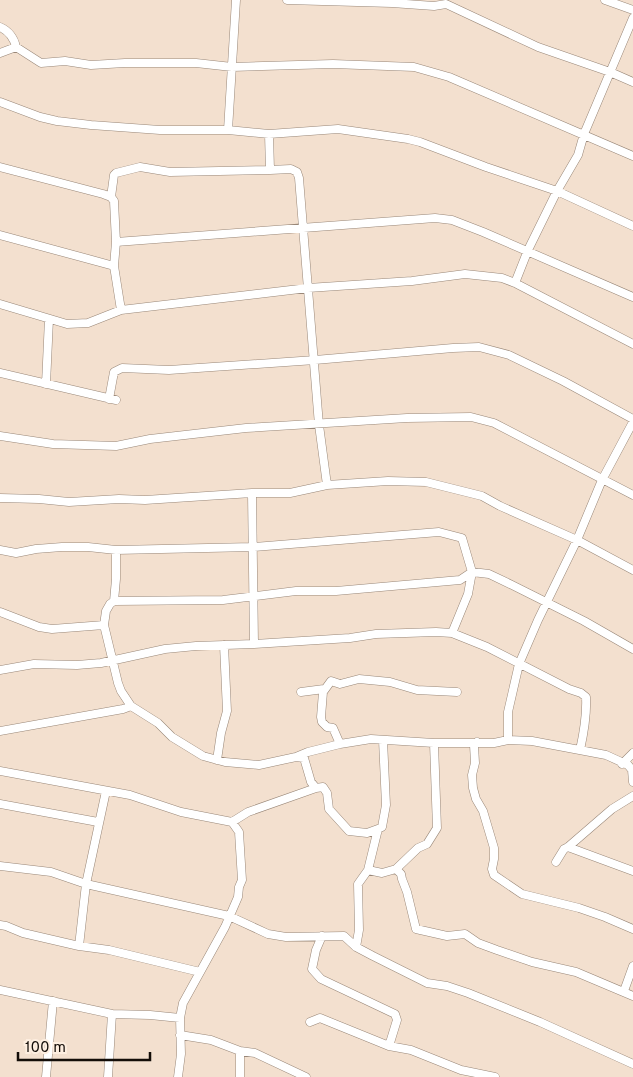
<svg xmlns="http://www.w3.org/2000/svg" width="633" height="1077" font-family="Overpass,sans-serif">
	<rect width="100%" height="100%" fill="#f3e0cf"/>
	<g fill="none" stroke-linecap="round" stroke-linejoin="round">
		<g stroke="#998778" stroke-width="9">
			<path id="street" d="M287,0l105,3 42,3 12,-2 92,43 72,25 23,10
				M605,0l28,10
				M0,27c9,4 14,11 16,20
				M0,53l16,-6 25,16 24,-2 26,4 34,-2h71l36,4 101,-3 81,3 35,10 184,79
				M0,102l40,15 17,4 34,4 69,5h68l41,4 69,-5 70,10 12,3 66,25 71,24 76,35
				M228,130l8,-130
				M269,134l1,36 21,-1 6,3 2,6 20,247 8,60
				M0,167l103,27 8,3 3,4 2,41 -2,24 7,44
				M111,197l3,-22 2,-2 24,-6 30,5 100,-2
				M0,235l114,31
				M116,242l319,-24 17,2 31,12 150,65
				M515,283l13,-33 29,-59 21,-36 6,-21 49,-116
				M0,304l67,20 21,-1 33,-13 187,-22 104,-7 53,-7 37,4 13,5 118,61
				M0,373l116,27
				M46,384l3,-65
				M109,399l5,-27 8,-4 47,2 146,-10 138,-12 26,-1 30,8 54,26 70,38
				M0,436l53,8 63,2 34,-7 96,-11 161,-10 64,-1 23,6 139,72
				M252,493l2,151
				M0,498l39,1 30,3 50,-3 26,1 107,-7h38l37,-8 61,-4 38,1 56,14 18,10 77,34 56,30
				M0,550l16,3 20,-4 26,-2h26l28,3 137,-3 186,-15 23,6 10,34 -4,22 -16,39
				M116,550v29l-2,22 -4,3 -4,7 -2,14 14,58 3,8 10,15 27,17 14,14 31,19 22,6 34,3 37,-8 12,-5 32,-8 31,-5 63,4h60l14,-3 24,1 74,14 22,10 4,5 1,12
				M114,601l109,-1 73,-9h40l124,-11 12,-8 17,2 23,11 72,36 49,28
				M0,612l39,15 13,2 52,-4
				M0,670l34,-6 43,1 24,-2 64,-14 31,-3 58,-2 96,-6 26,-4 60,-2 16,1 35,14 82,42 12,4 5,4c1,19 -2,35 -6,53
				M301,692l23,-3
				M0,731l123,-22 8,-3
				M508,740v-28l11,-48 19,-44 39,-80 25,-60 31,-58
				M477,742l-3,3 1,18 -3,12 1,13 3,11 7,12 11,37v11l-2,10 2,6 28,19 57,14 26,9 28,12
				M340,744l-7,-16 -6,-1 -5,-5 -1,-5 2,-25 8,-11 9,3 19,-5 31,3 27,8 40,2
				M296,757l8,1 7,24 5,6 7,-1 4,6 2,16 20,22 18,2 11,-4
				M217,760l4,-27 6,-22 -3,-66
				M622,764l11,-11
				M0,771l130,24 51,17 51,10 7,10 3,48 -3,7 -1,10 -13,30 -42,76 -3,15 1,36 -3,23
				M0,804l98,18
				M232,822l16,-10 68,-24
				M568,847l65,24
				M556,862l8,-13 4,-2 44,-38 21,-13
				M0,866l51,6 35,12 143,32 39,18 18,3 58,-1 12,11 17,9 54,27 20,3 21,7 72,29 93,42
				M396,869l22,-21 9,-4 10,-16 -3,-85
				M368,870l14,3 14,-4 5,5 1,5 5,13 9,37 31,7 18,-2 13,9 19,7 35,12 44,10 57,24
				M0,925l6,1 17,7 56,13 30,4 91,22
				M322,936l-6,14 -4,19 9,10 74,35 2,6 -8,26
				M79,946l7,-62 20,-93
				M356,947l3,-17 -1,-46 10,-14 10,-41 4,-2 4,-22 -3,-65
				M0,990l112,24 -4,63
				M624,991l9,-25
				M112,1014l38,1 30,3
				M310,1022l10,-4 69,28 22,4 50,20 34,7
				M180,1035l31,5 29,11 15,2 51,24
				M46,1077l7,-76
				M240,1077v-26"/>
		</g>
		<use href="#street" stroke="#fff" stroke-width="8"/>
	</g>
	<path d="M18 1052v8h132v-8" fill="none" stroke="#130d08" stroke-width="2.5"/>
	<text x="25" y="1052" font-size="15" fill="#130d08" stroke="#fdeee0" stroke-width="4" paint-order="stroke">100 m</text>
</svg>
